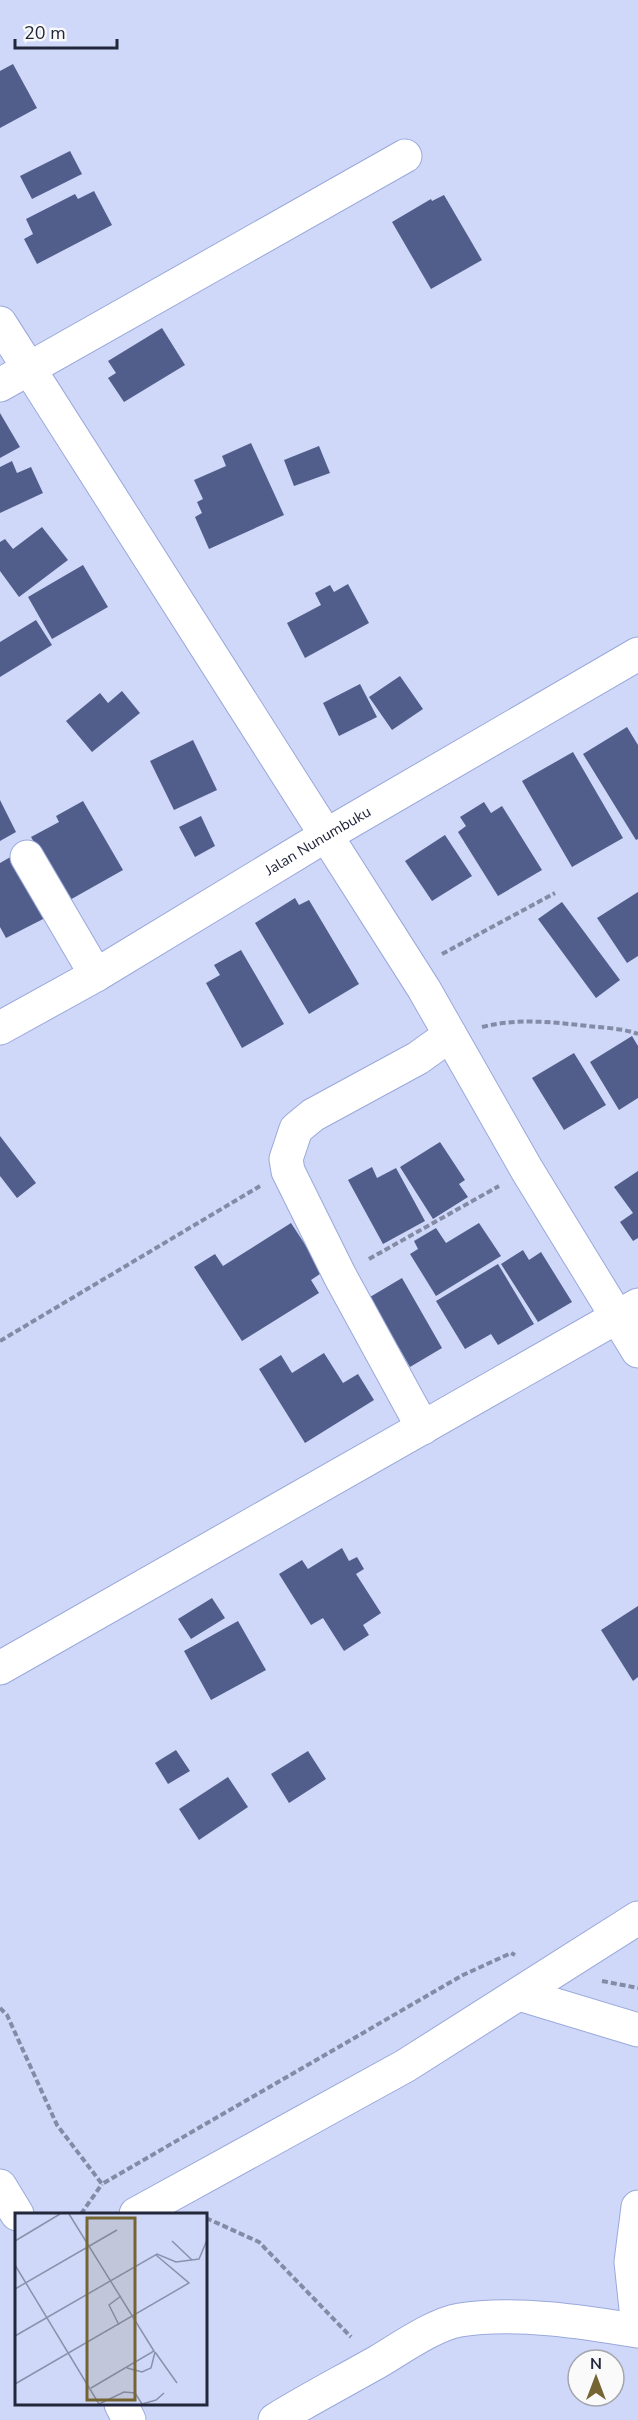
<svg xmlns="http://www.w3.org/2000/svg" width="638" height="2420" font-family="'Nunito Sans',sans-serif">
	<rect width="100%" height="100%" fill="#cfd8f8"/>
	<path fill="#515d8b" d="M13,64l24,44 -37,20v-57z
		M70,151l12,23 -50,25 -12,-23z
		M94,191l18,34 -75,39 -13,-25 9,-5 -7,-15 49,-25 3,5z
		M444,195l38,65 -51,29 -39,-67 39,-23 1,2z
		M162,328l23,37 -61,37 -16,-24 8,-5 -8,-12z
		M0,413l20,34 -20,11z
		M251,443l33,72 -75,34 -14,-32 7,-4 -5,-11 6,-3 -9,-19 32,-14 -4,-10z
		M319,446l11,27 -36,13 -10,-26z
		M12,461l5,12 14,-6 12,26 -43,20v-46z
		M42,527l26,33 -49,37 -19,-26v-29l5,-3 8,10z
		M83,565l25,42 -56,32 -24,-42z
		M348,584l21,39 -64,35 -18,-35 34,-18 -6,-12 15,-8 4,7z
		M36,620l16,25 -52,32v-35z
		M400,676l23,33 -31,21 -23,-33z
		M360,684l17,33 -38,19 -16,-33z
		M122,691l18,22 -48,39 -26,-31 34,-28 8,10z
		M627,727l11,18v94l-2,1 -53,-86z
		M193,740l24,50 -43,20 -24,-49z
		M573,752l50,86 -51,29 -50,-86z
		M0,800l16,32 -16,9z
		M83,801l40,69 -55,31 -37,-64 28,-15 -3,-6z
		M484,802l7,11 11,-7 40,64 -44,26 -40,-64 8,-6 -6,-9z
		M201,816l14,30 -20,11 -16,-30z
		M445,835l27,41 -40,25 -27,-40z
		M14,855l33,62 -41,21 -6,-11v-64z
		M638,892v64l-11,7 -30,-45z
		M295,898l4,7 10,-5 50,84 -50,30 -54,-91z
		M562,902l58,78 -24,18 -58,-79z
		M241,950l43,74 -42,24 -36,-65 14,-8 -6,-10z
		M632,1036l6,10v52l-19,12 -29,-48z
		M574,1053l32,52 -42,25 -32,-52z
		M0,1136l36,47 -19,15 -17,-22z
		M440,1142l25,38 -6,4 9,13 -35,22 -33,-52z
		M372,1167l5,11 19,-10 29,53 -42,23 -35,-64z
		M638,1171v67l-5,3 -13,-19 13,-9 -19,-26z
		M291,1223l32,49 -12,8 8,13 -77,48 -48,-74 21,-13 8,12z
		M479,1223l22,33 -65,40 -26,-42 8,-5 -4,-8 22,-13 10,15z
		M523,1250l6,10 12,-8 31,50 -34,20 -37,-58z
		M498,1264l36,60 -36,21 -7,-11 -26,15 -29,-48z
		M402,1278l40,70 -32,19 -40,-70z
		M324,1353l19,30 15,-9 16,26 -69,43 -46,-74 22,-14 11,18z
		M342,1548l7,13 8,-4 7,12 -8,5 25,39 -18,12 6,10 -25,16 -21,-33 -12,7 -32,-51 23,-14 6,9z
		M212,1598l13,20 -34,21 -13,-20z
		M638,1606v71l-5,4 -32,-51z
		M238,1621l28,49 -55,30 -27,-49z
		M176,1750l14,21 -22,13 -13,-21z
		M308,1751l18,28 -37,24 -18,-29z
		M228,1777l20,30 -49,33 -20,-31z"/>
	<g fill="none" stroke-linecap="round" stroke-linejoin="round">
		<g stroke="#9aa9dc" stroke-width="35">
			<g id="minor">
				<path d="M0,323l424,666 103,181 111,181"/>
				<path d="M0,385l405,-229"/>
				<path d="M27,857l69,118"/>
				<path id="s1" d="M0,1028l96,-53 229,-139 313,-182"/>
				<path d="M423,1428l-83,-152 -52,-105 -2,-12 10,-30 17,-14 105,-57 32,-23"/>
				<path d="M0,1668l638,-363"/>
				<path d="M519,1994l119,36"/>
				<path d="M0,2186l17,28"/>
				<path d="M638,2207l-7,55 7,66"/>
				<path d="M136,2214l269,-148 233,-148"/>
				<path d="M121,2404l8,16"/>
				<path d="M275,2420c34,-21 69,-39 104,-59 22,-13 56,-37 81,-41 53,-9 125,2 178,11"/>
			</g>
		</g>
		<path stroke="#848ba6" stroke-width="4" stroke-dasharray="6 3" stroke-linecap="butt" d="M442,954l113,-61
			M482,1027c36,-9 69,-5 106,-1 16,2 34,2 50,8
			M369,1259l130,-73
			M0,1341l260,-155
			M602,1981l36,7
			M0,2008l7,7 50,110 45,59 361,-209 48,-22 4,2
			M81,2214l21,-30
			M206,2218l53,24 92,95"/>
		<use href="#minor" stroke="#fff" stroke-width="33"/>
	</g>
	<g text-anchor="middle" stroke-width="6" stroke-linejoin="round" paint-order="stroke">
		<g font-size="15" fill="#22273b" stroke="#fafafa">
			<text dy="5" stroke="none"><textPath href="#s1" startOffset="369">Jalan Nunumbuku</textPath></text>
		</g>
	</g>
	<g transform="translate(15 2213)">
		<rect width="192" height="192" fill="#cfd8f8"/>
		<path fill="none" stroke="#8a91ac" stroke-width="1.5" d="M54,1l85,137 -63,37M0,28l45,-27M157,28l20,19M0,52l84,139M0,76l102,-59M104,112l-10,-20 12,-9M0,123l142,-82 19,8 23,-3 8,-19M140,139l22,31M112,155l15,4 9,-4 4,-16M120,158v22M0,171l174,-101 -33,-28M84,191l25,-12 11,1 7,11M127,191l14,-4 8,-7"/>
		<path fill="#756533" fill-opacity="0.15" stroke="#756533" stroke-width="3" d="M72,5h48v182h-48z"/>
		<rect width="192" height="192" fill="none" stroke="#22273b" stroke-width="3"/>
	</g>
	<g transform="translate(596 2378)"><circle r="28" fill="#fafafa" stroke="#a4a6ae" stroke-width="1.5"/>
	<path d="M0-4.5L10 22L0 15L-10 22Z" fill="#756533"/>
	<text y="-9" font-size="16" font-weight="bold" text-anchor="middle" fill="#22273b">N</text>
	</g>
	<path d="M15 39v9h102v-9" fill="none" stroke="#22273b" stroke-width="3"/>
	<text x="24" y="39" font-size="18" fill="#22273b" stroke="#fafafa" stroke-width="4.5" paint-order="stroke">20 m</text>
</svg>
